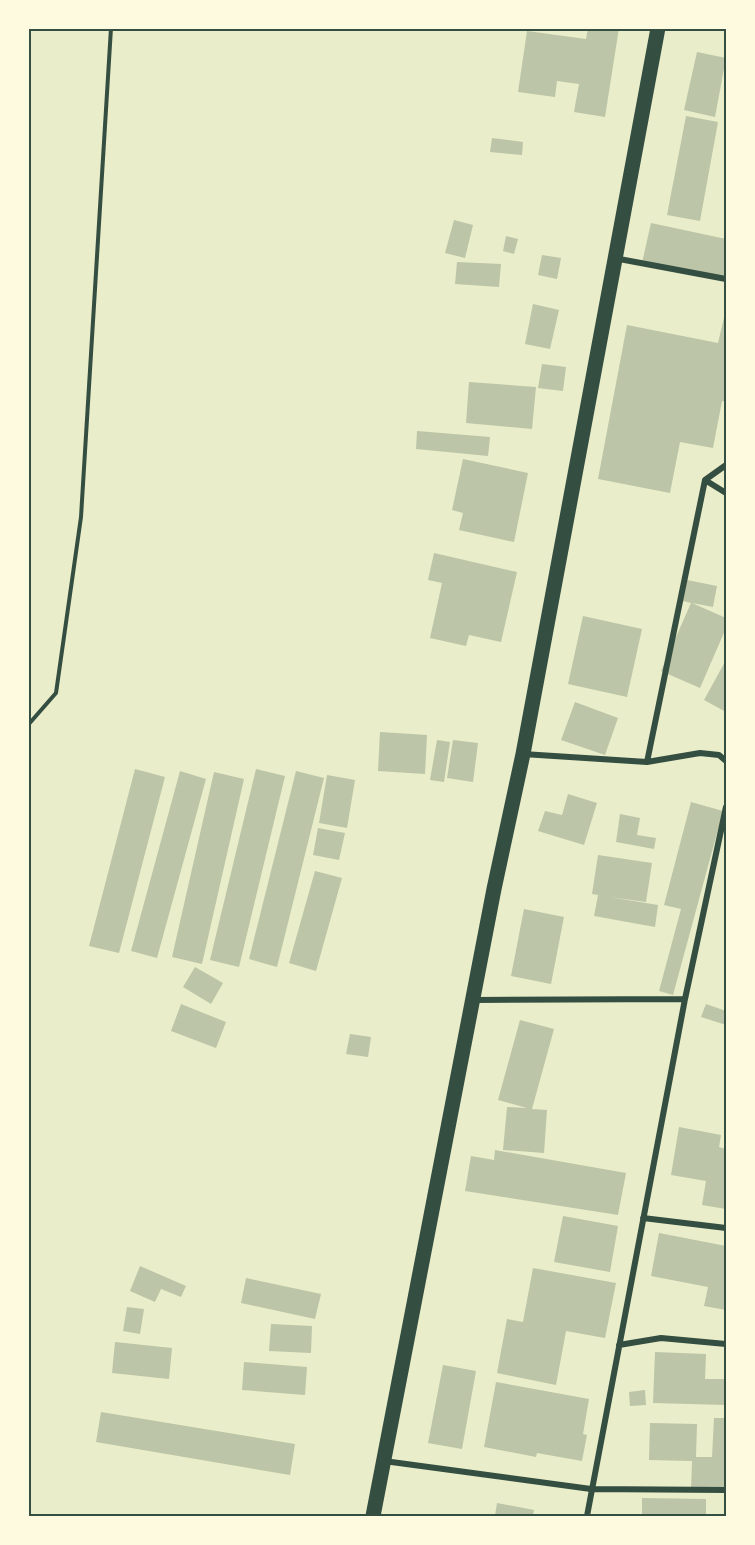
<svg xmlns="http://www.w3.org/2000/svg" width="755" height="1545" font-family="'Source Sans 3',sans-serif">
	<rect width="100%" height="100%" fill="#e9edc9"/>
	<path fill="#bcc5a7" d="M588,28h31l-14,89 -31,-5 5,-28 -22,-3 -2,16 -37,-5 9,-61 59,8z
		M697,52l29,6 -11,59 -31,-7z
		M686,116l32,6 -18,99 -33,-6z
		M492,138l31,4 -1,13 -32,-3z
		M454,220l19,5 -8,33 -20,-5z
		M651,223l75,16v38l-84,-14z
		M506,236l12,3 -4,15 -11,-3z
		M542,255l19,3 -4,21 -19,-4z
		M457,262l44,2 -2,23 -44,-3z
		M533,304l26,6 -9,39 -25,-5z
		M726,309v93l-4,-1 -9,47 -33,-6 -10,51 -72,-14 29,-154 91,18z
		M542,364l24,3 -3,24 -25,-3z
		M469,382l67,5 -4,42 -66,-6z
		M417,431l73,6 -2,19 -72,-7z
		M463,459l65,14 -14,69 -55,-12 4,-17 -11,-3z
		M434,553l83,19 -16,70 -32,-7 -3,11 -36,-8 12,-55 -14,-3z
		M687,580l30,6 -4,21 -21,-4 34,15v10l-26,60 -39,-17 30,-68 -8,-2z
		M583,616l59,13 -15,68 -59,-13z
		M726,660v52l-22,-12z
		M575,702l43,16 -13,37 -44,-15z
		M380,732l47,3 -2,39 -47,-3z
		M437,740l13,2 -6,40 -14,-2z
		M453,740l25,3 -5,39 -26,-4z
		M135,769l30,8 -46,176 -30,-7z
		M256,769l29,7 -46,191 -29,-7z
		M180,771l26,8 -49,179 -26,-7z
		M296,771l28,7 -47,189 -28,-8z
		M214,772l30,7 -42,185 -30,-7z
		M327,775l28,5 -8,48 -28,-5z
		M568,794l29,9 -13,42 -46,-14 7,-20 17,4z
		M691,802l32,9 -50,184 -14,-4 22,-82 -17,-4z
		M620,814l20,4 -3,17 19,3 -2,11 -38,-7z
		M318,828l27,5 -6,27 -26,-5z
		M598,855l54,8 -6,39 -37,-5 49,8 -3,22 -61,-11 4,-21 -6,-1z
		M315,871l27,7 -26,93 -27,-8z
		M524,909l40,8 -13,67 -40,-8z
		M195,967l28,16 -12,21 -28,-17z
		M181,1004l45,18 -10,26 -45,-17z
		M706,1004l20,7v14l-25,-8z
		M520,1020l34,9 -22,80 15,1 -3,43 -41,-3 4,-43 20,1 -29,-8z
		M350,1034l21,3 -3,20 -22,-3z
		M679,1127l42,8 -2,12 7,2v60l-24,-4 4,-24 -35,-6z
		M495,1150l131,23 -8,42 -153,-24 6,-35 23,4z
		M563,1216l55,10 -8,46 -56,-10z
		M659,1233l67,13v64l-22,-4 4,-19 -57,-11z
		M140,1266l46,20 -5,11 -20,-8 -6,13 -25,-11z
		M533,1268l83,15 -11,55 -39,-7 -10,54 -59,-12 10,-54 16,3z
		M246,1278l75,16 -6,25 -74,-16z
		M127,1307l17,2 -4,25 -17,-3z
		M271,1324l41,2 -1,27 -42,-2z
		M115,1342l57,6 -3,31 -57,-6z
		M655,1352l51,2 -1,25h21v26l-73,-2z
		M244,1362l63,5 -2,28 -63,-5z
		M443,1365l33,6 -14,78 -34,-6z
		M496,1382l93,17 -6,35 4,1 -5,26 -45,-8 -1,4 -52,-10z
		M645,1390l1,15 -16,1 -1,-14z
		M101,1412l194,32 -5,31 -194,-33z
		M714,1418h12v73l-35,-1 1,-29 -43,-1 1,-37 47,1 -1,33h16z
		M642,1498l64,1v17h-64z
		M497,1503l37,7 -1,6h-38z"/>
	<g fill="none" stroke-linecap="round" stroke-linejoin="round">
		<path stroke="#344e41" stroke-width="4" d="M28,725l28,-32 25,-176 30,-489"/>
		<path stroke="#344e41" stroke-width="6" d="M614,258l112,21
			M705,480l21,13
			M523,754l124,8 53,-9 19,2 7,6
			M647,762l58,-282 21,-15
			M473,1000l212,-1
			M643,1218l83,10
			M619,1345l42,-7 65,6
			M384,1461l207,28 135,1
			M587,1516l98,-517 41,-192"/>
		<path stroke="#344e41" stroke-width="15" d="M373,1516l121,-627 29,-135 135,-726"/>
	</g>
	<rect width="755" height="1545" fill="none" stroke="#fefae0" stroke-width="60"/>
	<rect x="30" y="30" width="695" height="1485" fill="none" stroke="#344e41" stroke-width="2"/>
</svg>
